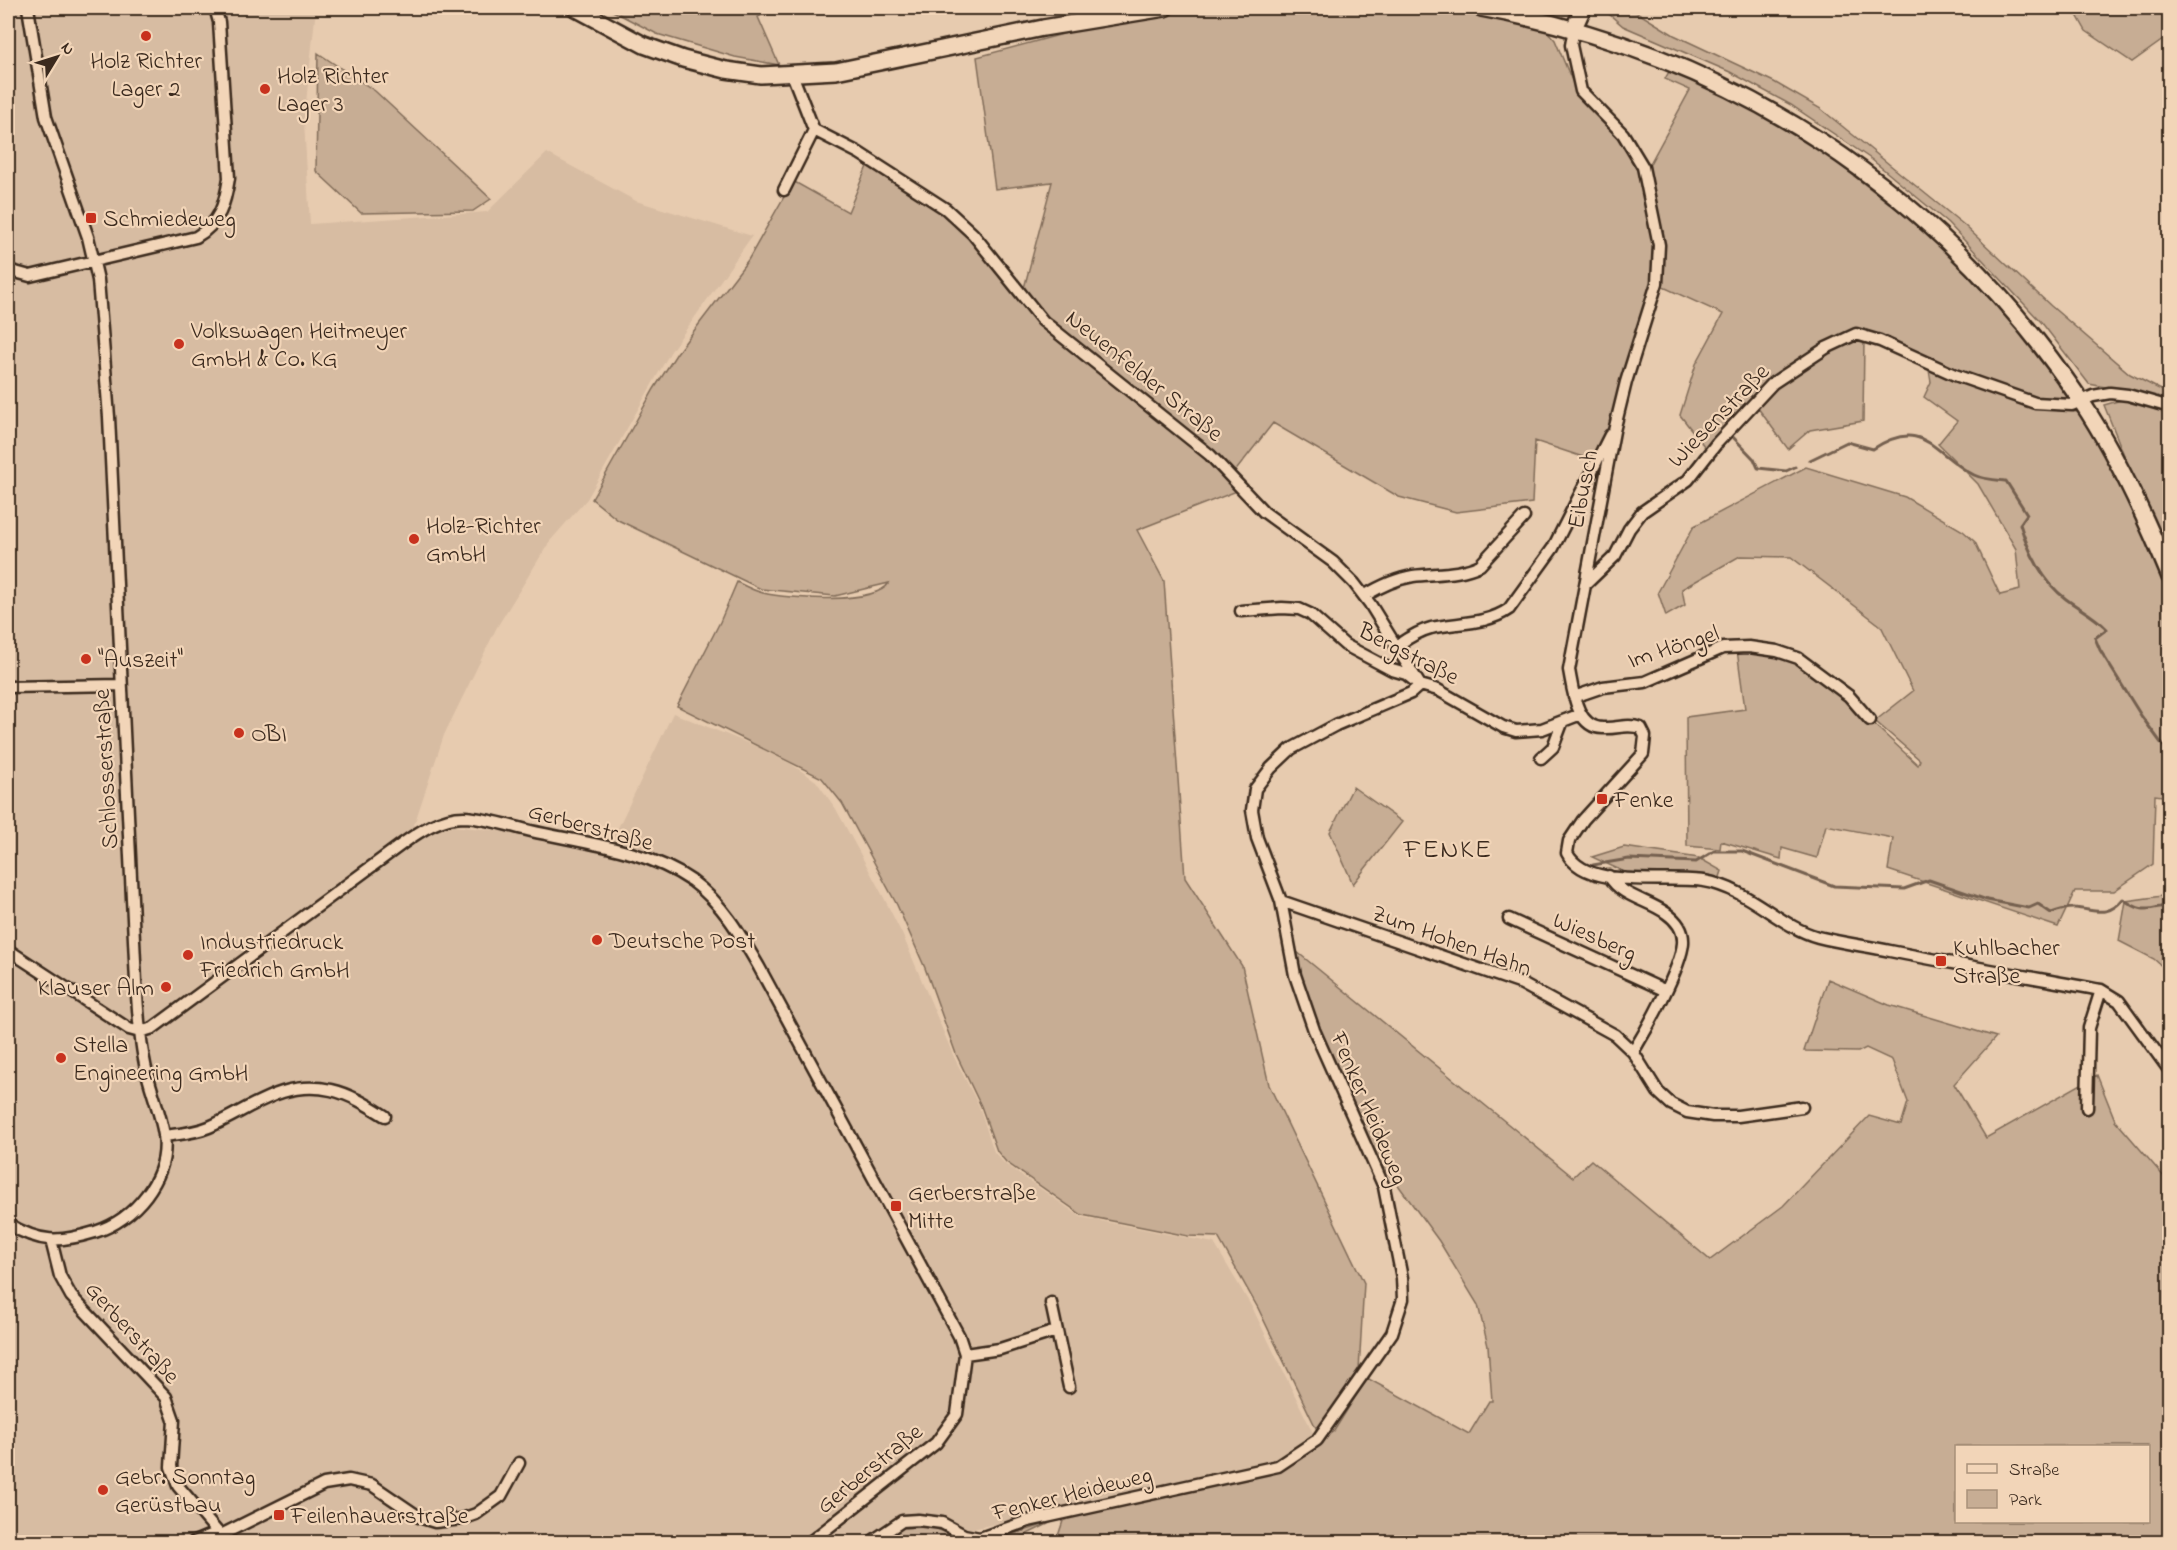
<svg xmlns="http://www.w3.org/2000/svg" width="2177" height="1550" font-family="'Indie Flower',sans-serif">
	<rect width="100%" height="100%" fill="#e7cbaf"/>
	<filter id="ink" filterUnits="userSpaceOnUse"><feTurbulence type="fractalNoise" baseFrequency=".0167" numOctaves="2"/><feDisplacementMap in="SourceGraphic" scale="12" xChannelSelector="R" yChannelSelector="G"/><feConvolveMatrix kernelMatrix="1 2 1 2 8 2 1 2 1" color-interpolation-filters="sRGB"/></filter>
	<g filter="url(#ink)">
		<path fill="#d7bca2" d="M8,8h308l-12,114 6,102 177,-12 60,-59 89,48 116,35 -81,115 -84,148 -37,42 -53,86 -53,108 -33,99 42,-8 59,6 95,19 66,-138 92,37 26,14 25,17 20,28 47,87 20,40 51,121 25,49 15,46 11,12 76,53 133,26 39,66 63,130 -39,25 -100,18 -209,48 -27,-14 -42,-1 -34,27h-857z"/>
		<path fill="#c7ad94" stroke="#816c59" stroke-width="1.5" fill-rule="evenodd" d="M607,8h169l-18,9 21,48 -44,-8 -78,-23z
			M1208,8h234l103,21 10,11 23,55 43,40 18,32 17,79 -3,37 -41,138 -20,39 -57,-19 -3,62 -76,9 -57,-15 -126,-74 -39,50 -195,-163 -16,-18 29,-110 -57,7 -18,-132 116,-31z
			M1602,8h28l44,27 100,47 47,27 143,116 87,81 79,68 39,20v9l-37,-11 -43,-8 -47,-61 -94,-100 -77,-64 -80,-54 -61,-33 -107,-46z
			M2073,8h88l6,29 -35,25 -46,-31z
			M318,53l57,38 116,108 -18,12 -112,2 -45,-42z
			M1670,70l113,51 151,117 98,99 42,63h-39l-179,-67 -83,48 -65,70 -28,-36 16,-51 27,-50 -62,-28 -15,-115 44,-81 -25,-11z
			M868,164l71,43 34,32 55,72 177,144 32,36 -100,39 27,51 21,297 57,88 27,119 95,198 -5,87 -42,60 -59,-122 -40,-71 -30,-1 -106,-21 -76,-53 -9,-11 -16,-45 -25,-52 -31,-86 -28,-63 -55,-102 -20,-25 -145,-72 43,-84 17,-40c8,4 17,9 26,11 25,6 112,12 126,-10l-54,13 -74,-7 -143,-69 -26,-21 62,-110 23,-36 71,-93 45,-79 55,31z
			M1856,338l8,1 -1,82 -53,9 -22,19 -33,-45 44,-37z
			M1928,364l109,42 47,7 60,92 -40,-100 24,-7 41,12 1,387 -15,-2 -2,69 -39,27h-39l-17,36 -170,-57 5,-32 -67,-13 -9,33 -35,-10 -1,11 -60,-18 -1,8 -33,-3 -1,-129 59,-8 -8,-59 37,4 20,6 59,45 65,60 2,-5 -45,-39 38,-30 -32,-65 -90,-69 -51,-1 -58,33 3,16 -19,11 -8,-24 36,-66 112,-59 99,30 58,34 12,11 25,53 20,-5 -4,-41 -38,-65 -40,-40 19,-23 -33,-24 7,-15z
			M1353,787l49,35 -49,62 -23,-52z
			M1624,847l75,11 23,13 -3,9 -86,-4 -41,-19z
			M2169,895h1l-1,78 -15,-14 -35,-18 7,-40z
			M1291,947l282,230 18,-17 119,100 73,-54 86,-90 32,9 7,-23 -16,-42 -26,-12 -8,4 -54,-1 24,-72 61,26 107,32 -42,47 32,54 111,-63 18,45 50,58 4,-1v365h-1113l8,-24 215,-49 55,-38 33,-53 102,56 20,-33h3l-4,-55 -10,-41 -39,-64 -43,-59 -21,-23 -52,-111zM1956,1446h192v76h-192z
			M1052,1522l-41,20h-22z
			M932,1527l37,15h-91l20,-14z"/>
		<g fill="none" stroke-linecap="round" stroke-linejoin="round">
			<path stroke="#75614f" stroke-width="3" d="M1731,435l23,24 4,9 28,3 9,-4
				M1810,460l37,-18 26,7c51,-33 60,5 101,26 8,4 22,5 32,6l21,33 -7,10c8,27 23,58 46,75 15,11 27,16 41,30l-12,9 5,12 42,67 28,38
				M1593,865l36,-6 67,3 18,-11h28l92,35 70,3 25,-9 58,20 42,8 9,-4 13,9c7,-2 16,-6 24,-5 20,2 33,10 48,-9 20,15 24,10 47,6"/>
			<g stroke="#3b2a1e" stroke-width="15">
				<path id="street" d="M1574,28l-3,17 10,46 42,43 20,33 16,78 -2,38 -31,99 -12,49 -45,239c4,20 7,58 34,58 15,1 23,-5 38,0l4,8 -2,18 -60,66 -14,21 -2,12c19,38 101,22 137,28 44,7 76,46 114,56 24,6 48,9 72,14 70,14 140,26 211,39l18,11 51,70
					M792,74l22,56 45,23 87,56 27,25 70,87 167,134 54,57 69,50 21,21 16,21 50,81
					M784,190l30,-60
					M8,270l22,6 166,-39c24,-14 29,-33 33,-59l-10,-156 -4,-14
					M1585,585l30,-29 14,-27 13,-17 46,-32 29,-37 56,-60 53,-35 30,-14 24,7 75,34 80,28 37,2 21,-9 17,-3 18,2 42,12
					M1364,596c15,-9 31,-17 49,-20 22,-3 46,-1 67,-11l44,-48
					M1241,611l41,-3 17,1 11,5 35,31 47,25 14,4 14,11 18,5 65,37 13,4 26,-2 39,-15
					M1398,645c10,-7 21,-14 33,-17 27,-6 55,-3 78,-19l44,-61 57,-113
					M8,687l113,-2
					M1574,697l29,-10 42,-5 78,-34 26,-1 28,4 21,7 51,38 21,24
					M1541,758l12,-11 9,-24
					M1609,876c13,21 37,23 57,37 10,7 18,16 17,30 -2,25 -36,86 -50,109
					M1281,901l241,83 93,51 18,17 25,40 13,12 16,8 26,4h25l64,-9
					M1509,919l155,71
					M8,950l121,79 11,3 13,-4 249,-184c18,-13 39,-27 62,-27 22,1 46,9 67,14 53,12 115,18 161,50 31,23 48,53 67,86l200,369 6,18 -8,60 -21,29 -126,99
					M2087,1108l2,-80 12,-38
					M164,1136c15,-2 31,-3 45,-9 42,-18 73,-48 122,-37 19,4 38,16 54,26
					M8,1224c32,19 51,19 87,8 39,-12 75,-54 69,-97 -4,-26 -16,-50 -20,-76 -5,-25 -6,-51 -8,-77l-27,-565 -11,-137 -10,-43 -42,-120 -18,-109
					M51,1240l9,36 11,20 95,101 8,23 -3,47 7,19 48,56
					M1051,1303l18,84
					M965,1354l35,-5 56,-18
					M221,1535l103,-51 25,-4 23,5 47,32 16,5 27,-3 14,-5 25,-18 18,-33
					M194,1542l24,-10
					M871,1542l31,-21 16,-1 24,3 22,12 16,3 48,-17 250,-55 39,-26 75,-107 11,-34 -1,-21 -18,-91 -70,-157 -19,-55 -14,-74 -24,-63 -5,-28 3,-21 16,-21 20,-19 45,-24 75,-32 9,-8"/>
			</g>
			<g stroke="#3b2a1e" stroke-width="20">
				<path id="secondary" d="M575,8l69,37 39,14 43,11 35,5 75,-4 207,-43 122,-20
					M1481,8c252,46 456,180 600,393 36,54 64,115 89,176
					M1574,28l9,-20"/>
			</g>
			<use href="#street" stroke="#f2d5b8" stroke-width="10"/>
			<use href="#secondary" stroke="#f2d5b8" stroke-width="15"/>
		</g>
	</g>
	<g fill="#c8321e" stroke="#f2d5b8" stroke-width="2">
		<circle cx="146" cy="36" r="6"/>
		<circle cx="265" cy="89" r="6"/>
		<rect x="85" y="212" width="12" height="12" rx="3"/>
		<circle cx="179" cy="344" r="6"/>
		<circle cx="414" cy="539" r="6"/>
		<circle cx="86" cy="659" r="6"/>
		<circle cx="239" cy="733" r="6"/>
		<rect x="1596" y="793" width="12" height="12" rx="3"/>
		<circle cx="597" cy="940" r="6"/>
		<circle cx="188" cy="955" r="6"/>
		<rect x="1935" y="955" width="12" height="12" rx="3"/>
		<circle cx="166" cy="987" r="6"/>
		<circle cx="61" cy="1058" r="6"/>
		<rect x="890" y="1200" width="12" height="12" rx="3"/>
		<circle cx="103" cy="1490" r="6"/>
		<rect x="273" y="1509" width="12" height="12" rx="3"/>
	</g>
	<g text-anchor="middle" stroke-width="4.5" stroke-linejoin="round" paint-order="stroke">
		<g font-size="24" fill="#3b2a1e" stroke="#f2d5b8" text-anchor="start">
			<text x="146" y="68" text-anchor="middle">Holz Richter<tspan x="146" dy="28">Lager 2</tspan></text>
			<text x="277" y="83">Holz Richter<tspan x="277" dy="28">Lager 3</tspan></text>
			<text x="103" y="226">Schmiedeweg</text>
			<text x="191" y="338">Volkswagen Heitmeyer<tspan x="191" dy="28">GmbH &amp; Co. KG</tspan></text>
			<text x="426" y="533">Holz-Richter<tspan x="426" dy="28">GmbH</tspan></text>
			<text x="98" y="667">"Auszeit"</text>
			<text x="251" y="741">OBI</text>
			<text x="1614" y="807">Fenke</text>
			<text x="609" y="948">Deutsche Post</text>
			<text x="200" y="949">Industriedruck<tspan x="200" dy="28">Friedrich GmbH</tspan></text>
			<text x="1953" y="955">Kuhlbacher<tspan x="1953" dy="28">Straße</tspan></text>
			<text x="154" y="995" text-anchor="end">Klauser Alm</text>
			<text x="73" y="1052">Stella<tspan x="73" dy="28">Engineering GmbH</tspan></text>
			<text x="908" y="1200">Gerberstraße<tspan x="908" dy="28">Mitte</tspan></text>
			<text x="115" y="1484">Gebr. Sonntag<tspan x="115" dy="28">Gerüstbau</tspan></text>
			<text x="291" y="1523">Feilenhauerstraße</text>
		</g>
		<g font-size="24" fill="#3b2a1e" stroke="#f2d5b8">
			<text transform="translate(1145 375) rotate(39)" y="8">Neuenfelder Straße</text>
			<text transform="translate(1718 415) rotate(-46)" y="8">Wiesenstraße</text>
			<text transform="translate(1582 489) rotate(-79)" y="8">Eibusch</text>
			<text transform="translate(1673 646) rotate(-18)" y="8">Im Höngel</text>
			<text transform="translate(1409 653) rotate(27)" y="8">Bergstraße</text>
			<text transform="translate(105 769) rotate(-93)" y="8">Schlosserstraße</text>
			<text transform="translate(591 826) rotate(15)" y="8">Gerberstraße</text>
			<text transform="translate(1595 936) rotate(24)" y="8">Wiesberg</text>
			<text transform="translate(1452 940) rotate(20)" y="8">Zum Hohen Hahn</text>
			<text transform="translate(1370 1108) rotate(67)" y="8">Fenker Heideweg</text>
			<text transform="translate(133 1332) rotate(48)" y="8">Gerberstraße</text>
			<text transform="translate(869 1468) rotate(-39)" y="8">Gerberstraße</text>
			<text transform="translate(1072 1493) rotate(-14)" y="8">Fenker Heideweg</text>
		</g>
		<g font-size="27" letter-spacing="1.5" fill="#3b2a1e" stroke="#f2d5b8">
			<text x="1448" y="857">FENKE</text>
		</g>
	</g>
	<rect width="2177" height="1550" fill="none" stroke="#f2d5b8" stroke-width="30"/>
	<rect x="15" y="15" width="2147" height="1520" fill="none" stroke="#3b2a1e" stroke-width="2" filter="url(#ink)"/>
	<rect x="1955" y="1445" width="195" height="78" fill="#f2d5b8" stroke="#a9917a" stroke-width="1.5"/>
	<rect x="1967" y="1464" width="30" height="9" fill="#f2d5b8" stroke="#a9917a" stroke-width="1.5"/>
	<text x="2009" y="1475" font-size="18" fill="#3b2a1e">Straße</text>
	<rect x="1967" y="1490" width="30" height="18" fill="#c7ad94" stroke="#a9917a" stroke-width="1.5"/>
	<text x="2009" y="1505" font-size="18" fill="#3b2a1e">Park</text>
	<g transform="translate(57 57) rotate(52)" stroke="#f2d5b8" stroke-width="4.5" paint-order="stroke">
	<path d="M0-4.5L10 22L0 15L-10 22Z" fill="#3b2a1e"/>
	<text y="-9" font-size="16" font-weight="bold" text-anchor="middle" fill="#3b2a1e">N</text>
	</g>
</svg>
